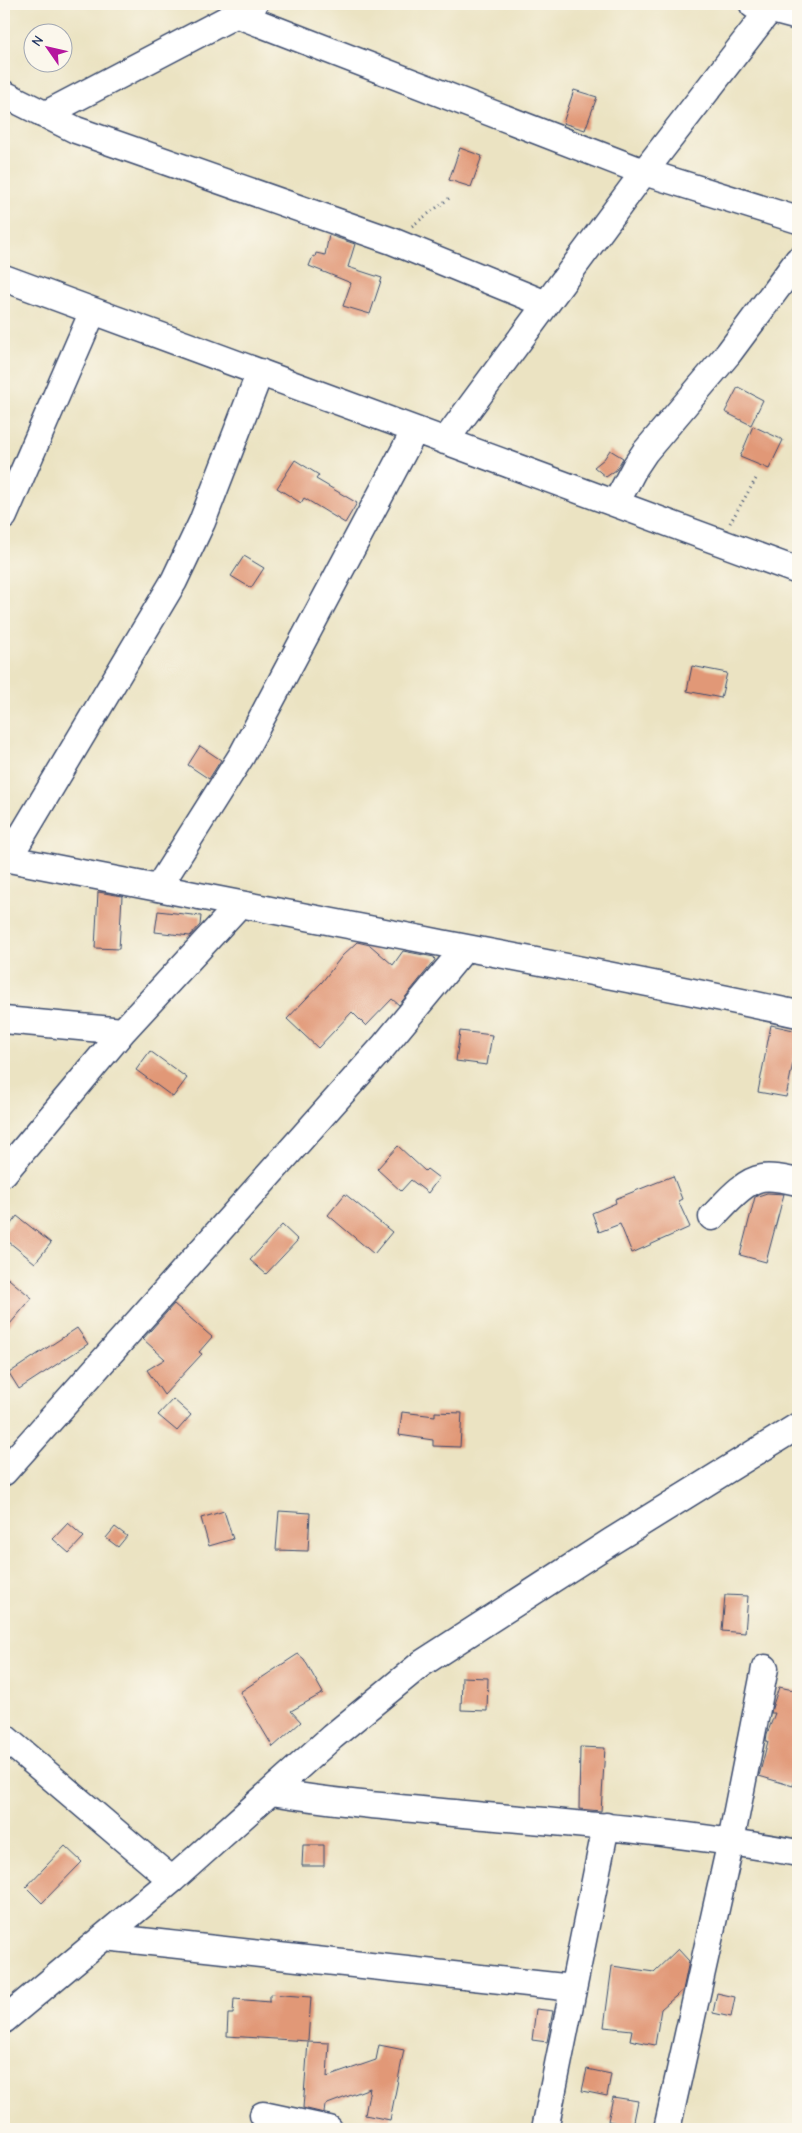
<svg xmlns="http://www.w3.org/2000/svg" width="802" height="2133" font-family="'Comic Neue',sans-serif">
	<rect width="100%" height="100%" fill="#fbf7ec"/>
	<filter id="ink" filterUnits="userSpaceOnUse"><feTurbulence type="fractalNoise" baseFrequency=".02" numOctaves="2"/><feDisplacementMap in="SourceGraphic" scale="10" xChannelSelector="R" yChannelSelector="G"/><feConvolveMatrix kernelMatrix="1 2 1 2 8 2 1 2 1" color-interpolation-filters="sRGB"/></filter>
	<filter id="wash" filterUnits="userSpaceOnUse"><feTurbulence type="fractalNoise" baseFrequency=".0096" numOctaves="4" result="noise"/><feDisplacementMap in="SourceGraphic" scale="20" xChannelSelector="R" yChannelSelector="G"/><feGaussianBlur stdDeviation="1.12" result="paint"/><feColorMatrix in="noise" values="0 0 0 0 0 0 0 0 0 0 0 0 0 0 0 0 0 1.4 0 .05"/><feComposite in="paint" operator="in"/></filter>
	<g filter="url(#wash)">
		<rect width="100%" height="100%" fill="#ebe3c2"/>
		<g id="blocks">
			<path fill="#e19877" d="M574,90l23,7 -12,33 -22,-7z
				M460,148l22,8 -11,31 -22,-7z
				M329,235l26,9 -7,23 34,11 -12,36 -27,-8 8,-23 -42,-17 4,-10 2,1 1,-4 9,2z
				M738,387l25,13 -12,25 -26,-13z
				M753,426l30,14 -14,29 -29,-12z
				M610,450l13,8 -7,12 -10,7 -12,-10 10,-8z
				M295,460l24,15 -3,4 41,24 -12,20 -41,-25 -3,5 -24,-15z
				M244,556l20,12 -13,20 -20,-12z
				M692,666l35,7 -6,25 -34,-7z
				M200,746l21,14 -12,19 -21,-14z
				M98,892l24,4 -3,53 -24,-1z
				M158,911l43,5 -1,9 -10,11 -35,-4z
				M357,942l13,3 23,20 10,-14 31,6 1,3 -36,45 -7,-6 -26,27 -14,-14 -34,36 -31,-29 35,-37 20,-26z
				M771,1025l27,6v8l-12,58 -28,-5z
				M460,1031l32,4 -5,30 -31,-4z
				M150,1051l37,27 -14,19 -37,-27z
				M398,1146l27,25 2,-2 12,9 -11,15 -17,-13 -10,11 -24,-22z
				M673,1176l9,23 -4,2 12,26 -58,26 -12,-29 -21,8 -7,-19 24,-10 -1,-4z
				M767,1193l17,1 -18,68 -26,-7 15,-58z
				M345,1194l47,38 -18,22 -46,-39z
				M17,1216l34,27 -16,20 -31,-25v-5z
				M282,1225l16,15 -32,34 -16,-14z
				M4,1275l28,23 -28,33z
				M174,1304l38,33 -13,15 3,2 -38,41 -17,-25 18,-11 -22,-20z
				M77,1328l11,16 -69,45 -10,-16z
				M173,1399l18,16 -14,16 -19,-16z
				M402,1412l33,4v-4l27,1 -2,34 -27,-1v-6l-34,-5z
				M224,1511l9,28 -24,7 -8,-28z
				M279,1511l31,2 -2,38 -32,-1z
				M68,1523l16,14 -15,16 -16,-14z
				M115,1527l12,9 -9,11 -12,-9z
				M725,1595l23,1 -3,37 -23,-2z
				M298,1654l6,5 19,34 -32,18 10,11 -28,25 -33,-55z
				M462,1677l26,1 -1,33 -26,-1z
				M779,1687l19,4v78l-5,17 -34,-10 9,-35h-2l1,-7 8,-21h-4l1,-5z
				M580,1747l25,1 -4,63 -22,-2z
				M303,1845h21v21h-22z
				M65,1846l17,16 -40,41 -16,-16z
				M678,1949l11,12 -6,29 -22,19 -6,36 -25,-5 2,-10 -28,-3 8,-61 42,6z
				M717,1993l18,4 -4,20 -18,-4z
				M270,1994l41,3 -3,44 -81,-5 1,-22h5l1,-15 36,3z
				M536,2009l17,2 -6,31 -15,-2z
				M308,2042l21,1 -2,34 49,-17 3,-15 25,5 -14,70 -25,-5 5,-27 -45,17 -1,8 -21,-5z
				M587,2069l24,5 -4,22 -25,-5z
				M613,2097l25,4 -5,25 -25,-5z"/>
		</g>
	</g>
	<g filter="url(#ink)">
		<use href="#blocks" fill-opacity="0" stroke="#3a4a6d" stroke-width="1"/>
		<g fill="none" stroke-linecap="round" stroke-linejoin="round">
			<g stroke="#3a4a6d" stroke-width="29">
				<path id="minor" d="M753,5l45,12
					M238,15l406,157 154,48
					M4,94l72,36 316,111 154,63
					M44,115l210,-110
					M4,278l794,293
					M445,441l199,-269 126,-163
					M616,503l19,-36 10,-15 83,-98 70,-94
					M4,516l89,-205
					M4,858l236,46
					M8,859l166,-278 28,-59 58,-150
					M158,888l84,-133 173,-325
					M4,1020l119,11
					M4,1173l119,-142 117,-127c186,37 373,70 558,110
					M712,1217c13,-13 31,-36 50,-39 12,-2 25,2 36,4
					M4,1472l379,-425 82,-99
					M4,1737l168,143 -168,140
					M272,1792c71,12 142,17 214,24 105,9 209,18 312,37
					M172,1880l160,-143 89,-73 191,-123 186,-115
					M105,1937l468,51
					M263,2115l66,14
					M545,2129l61,-303
					M667,2129l64,-288 34,-173"/>
			</g>
			<path stroke="#3a4a6d" stroke-width="3" stroke-dasharray="1 4" stroke-linecap="butt" d="M412,226l39,-29
				M730,523l27,-46"/>
			<use href="#minor" stroke="#fff" stroke-width="26"/>
		</g>
	</g>
	<rect width="802" height="2133" fill="none" stroke="#fbf7ec" stroke-width="20"/>
	<g transform="translate(48 48) rotate(304)"><circle r="24" fill="#fbf7ec" stroke="#a1a7b3"/>
	<path d="M0-4L9 19L0 12L-9 19Z" fill="#b5179e"/>
	<text y="-8" font-size="14" font-weight="bold" text-anchor="middle" fill="#1b2f5e">N</text>
	</g>
</svg>
